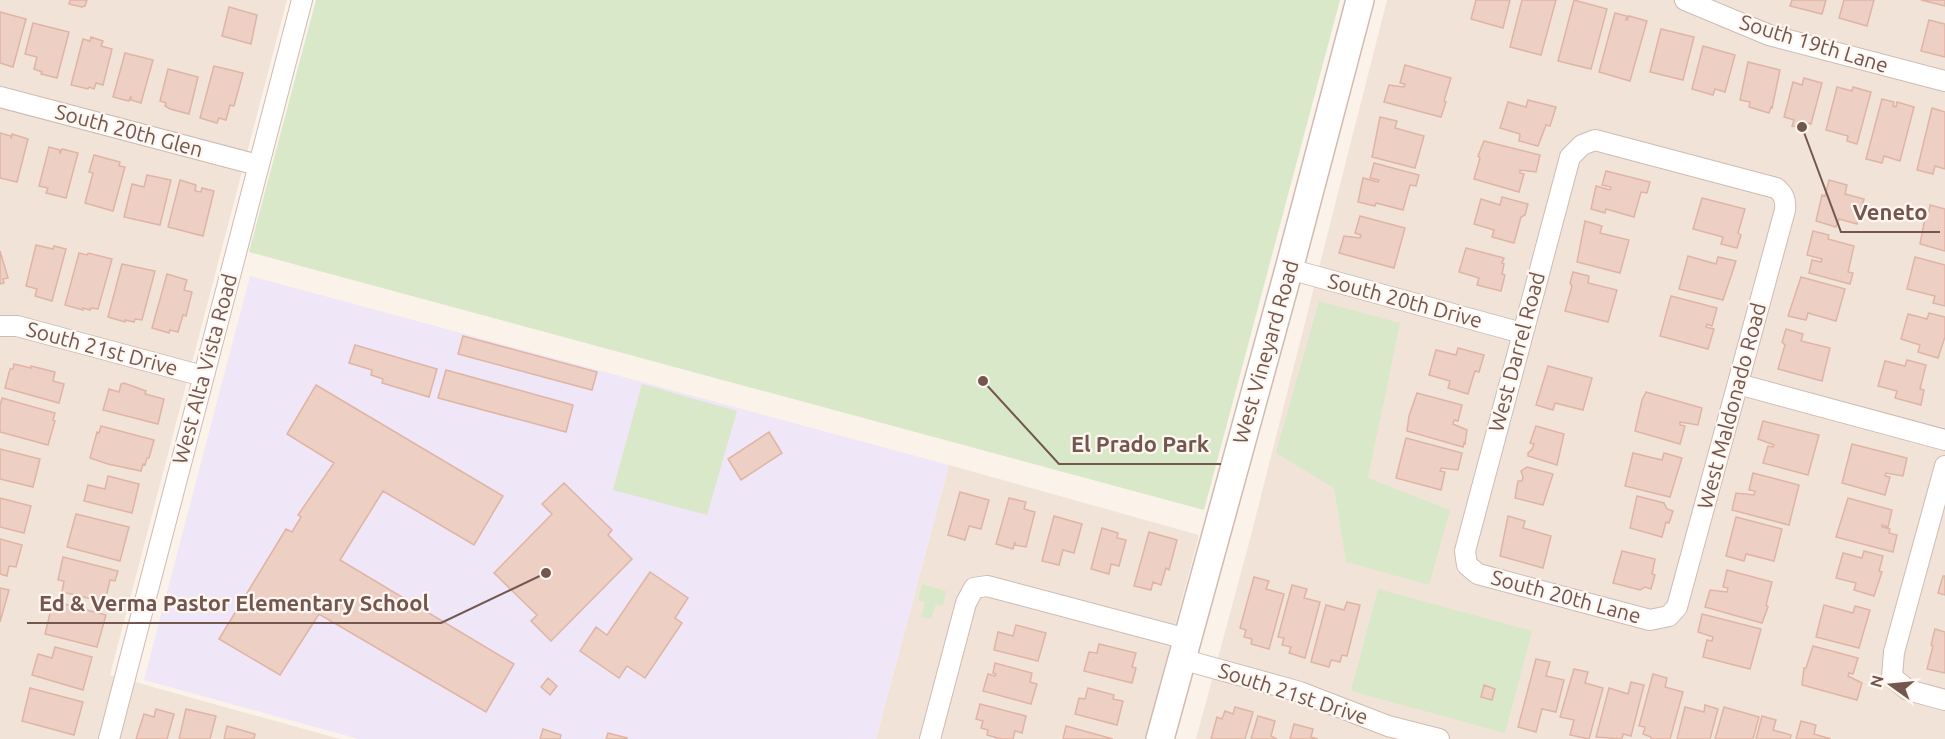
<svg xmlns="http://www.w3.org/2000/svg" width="1945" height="739" font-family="Ubuntu,sans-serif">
	<rect width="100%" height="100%" fill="#fbf2ea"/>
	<path fill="#f2e3d8" d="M0,0h287l-177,675 230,64h-340z
		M1387,0h558v739h-749l53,-196z
		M949,465l250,70 -54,204h-269z"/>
	<path fill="#efe6f7" d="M250,276l699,189 -73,274h-517l-215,-59z"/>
	<path fill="#d9e8c9" d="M316,0h1024l-136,510 -955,-258z
		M1319,301l81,22 -32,155 82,32 -21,75 -83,-23 -12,-74 -58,-35z
		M642,384l95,27 -30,104 -94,-25z
		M922,584l24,7 -3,15 -7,-2 -5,15 -10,-2 4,-15 -7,-2z
		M1378,589l154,42 -27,102 -154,-42z"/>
	<path fill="#eecfc3" stroke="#dfb4a5" stroke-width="1.5" d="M70,0h17l-2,6 -3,1 -13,-3z
		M1476,0h34l-7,28 -32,-9z
		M1522,0h34l-15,55 -31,-8z
		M1574,0l33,9 -16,60 -33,-8z
		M1792,0h34l-4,14 -32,-8z
		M1844,0h30l-7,26 -28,-8z
		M1921,0h24v6z
		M229,7l28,8 -6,29 -29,-8z
		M0,12l26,7 -13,48 -13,-4z
		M1615,13l12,3 -1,4h1l2,-4 18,5 -17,60 -31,-9z
		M1929,20l16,4v33l-24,-6z
		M33,23l36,9 -12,46 -16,-4 1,-2 -8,-3 3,-12 -12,-3z
		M1661,29l33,8 -11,43 -33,-8z
		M91,37l12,4 -2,5 11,3 -9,36 -7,-2 -2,6 -5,-2 -1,2 -17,-4 12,-46 7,2z
		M1703,46l32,9 -10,37 -10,-3 -2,6 -21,-6z
		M125,53l28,7 -12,43 -10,-3v-4l-2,5 -16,-4z
		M1748,62l32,8 -8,38 -1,-1 -2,6 -20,-6 1,-5 -10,-2z
		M1405,65l46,13 -7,23 2,1 -5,15 -57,-15 5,-17 15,2 1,-3 -5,-1z
		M214,66l29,7 -9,33 -4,-1 -4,15 -7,-2 -2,5 -17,-5z
		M168,69l30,8 -9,37 -19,-5 -5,-3 1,-3 -6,-2z
		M1804,78l18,5 -11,41 -8,-2 -1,6 -10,-2 2,-6 -10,-3 9,-35 9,3z
		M1837,87l15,4 1,-4 18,5 -14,52 -10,-3 1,-5 -22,-6z
		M1882,99l12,3 -1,4 3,1 1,-5 17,5 -14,54 -16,-5 -2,7 -16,-4z
		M1528,100l28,7 -6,19 -4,-1 -8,21 -19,-5 1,-7 -20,-6 8,-26 18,5z
		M1932,108l13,4v57l-10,-3 -2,8 -16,-4z
		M1380,117l17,4 -2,7 29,8 -9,32 -43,-11z
		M0,133l11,3v3l1,-5 16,5 -11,43 -17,-4z
		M1484,141l56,14 -4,17 -16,-2v3l4,1 -5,18 -45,-13 6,-21 -2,-2z
		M49,147l11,3v4l2,-5 16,4 -12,45 -20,-5 2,-5 -9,-2z
		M94,155l26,7 -1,4 6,1 -12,44 -28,-8 8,-30 -4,-1z
		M1374,163l45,12 -3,11 -6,-1 -7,25 -27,-7 -1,3 -17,-4 5,-24 15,4 1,-2 -9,-2z
		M1606,171l44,11 -3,11 -6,-1 -7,25 -28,-8 -1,4 -14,-4 5,-23 14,4 1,-3 -9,-2z
		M147,175l24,5 -11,45 -36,-8 8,-33 12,3z
		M180,180l16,5 -1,6 6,1 1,-4 12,3 -11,45 -35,-9z
		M1829,180l18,5 -2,9 19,5 -7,25 -18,-5 -3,8 -20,-6 6,-26 3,1z
		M1502,197l26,7 -3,11 -4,2 -7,26 -22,-6 2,-7 -20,-6 7,-25 19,6z
		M1702,198l43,11 -7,24 3,2 -4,13 -16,-4 2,-7 -30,-8z
		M1930,205l15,4v42l-25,-7 6,-31 3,-2z
		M1360,216l45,12 -11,40 -55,-15 5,-17 16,2 1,-3 -6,-2z
		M1585,221l17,5 -2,7 29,7 -9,33 -43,-11z
		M1813,231l16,4 -1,4 26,7 -6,26 5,1 -3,11 -41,-11 3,-13 9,2 1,-3 -15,-4z
		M36,245l17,4 1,-3 12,3 -14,52 -17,-5 2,-7 -11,-3z
		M1466,248l38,10 -2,5 2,1 -2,10 3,1 -4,16 -24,-6 2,-7 -20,-6z
		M0,251l8,27 -5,1 1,4 -4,1z
		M79,253l8,2 1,-2 24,6 -14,50 -7,-1 -1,2 -7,-2v2l-18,-5z
		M1688,256l28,8 2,-7 18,4 -13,39 -44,-11z
		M1915,257l30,8v41l-12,-3 2,-7 -28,-7z
		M122,264l33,7 -13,49 -7,-1 -1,3 -9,-2v2l-17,-5z
		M1573,272l16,4 -1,7 29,7 -9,32 -43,-11 7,-25 -2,-3z
		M167,274l20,6 -3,10 8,2 -6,24 -3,-1 -5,17 -8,-2 -1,3 -17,-5z
		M1801,277l44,12 -9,32 -28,-8 -2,7 -18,-4z
		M1671,296l46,12 -5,18 -5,-2 -1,3 8,2 -6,20 -48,-13z
		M1929,313l16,4v20l-7,21 -20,-6 2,-7 -19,-6 7,-25 19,5z
		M1786,329l17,5 -2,7 29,7 -8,33 -44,-12 7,-24 -3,-3z
		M463,336l134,36 -5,18 -134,-36z
		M355,345l82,24 -8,28 -47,-14 1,-4 -12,-4 1,-5 -23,-7z
		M1458,348l26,7 -5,17 -4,-1 -7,23 -20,-6 2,-7 -21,-6 7,-25 20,5z
		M1907,360l19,5 -6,24 4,1 -3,15 -26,-7 2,-7 -19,-5 7,-25 20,5z
		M14,364l17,4v-2l24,6 -2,9 11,3 -5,19 -54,-15 5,-19h3z
		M1548,366l44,12 -9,32 -28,-7 -2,7 -17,-5z
		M446,370l127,35 -7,27 -128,-34z
		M124,383l22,8 -1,3 19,5 -6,25 -55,-14 6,-21 10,3 2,-8z
		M316,385l187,111 -29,49 -91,-54 -43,69 174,104 -28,48 -167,-98 -39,61 -61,-36 67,-110 6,3 9,-15 -3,-2 36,-52 -47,-29z
		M1646,392l56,16 -4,17 -18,-3v3l5,1 -5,18 -45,-13 7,-31z
		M1417,393l45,12 -4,16 -4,-1 -1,4 14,6 -2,14 -1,-1 -1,4 -56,-16 2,-15z
		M2,398l53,15 -2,7 2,1 -7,24 -48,-13v-26z
		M1763,421l56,14 -11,40 -45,-12 5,-17 5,1 1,-2 -16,-6z
		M101,426l53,14 -5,18h-2l-2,7 -2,-1 -2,7 -33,-7 -18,-6 7,-26 2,1z
		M1536,426l28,8 -7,31 -29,-9v-3l4,-4 2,-5 -4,-1z
		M769,432l13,21 -41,27 -13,-21z
		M1406,438l56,15 -4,17 -17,-2 -1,3 5,1 -4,18 -45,-12z
		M1852,444l55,14 -4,18 -17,-3 -1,3 5,1 -5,18 -43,-12z
		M0,449l40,10 -7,28 -33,-8z
		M1633,453l29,7 2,-7 18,5 -12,39 -45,-11z
		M1527,467l26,7 -10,31 -28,-7 3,-17h4l1,-4 -2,-6z
		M1753,473l46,12 -10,40 -57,-15 4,-17 18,2 1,-4 -6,-1z
		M108,476l31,8 -7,29 -48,-12 4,-16 17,4z
		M564,483l48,47 -4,5 24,24 -81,82 -20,-20 6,-6 -43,-42 58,-59 -10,-10z
		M960,492l29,8 -8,29 -12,-3 -4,14 -17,-5z
		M1637,496l27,7 3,6 6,2 -4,12 -3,-1 -4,15 -32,-9z
		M0,498l31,8 -7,27 -24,-6z
		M1009,498l17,4 -2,7 11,3 -9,35 -11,-2v-3l-2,7 -17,-5z
		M1848,498l44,12 -4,17 -6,-2v2l8,2 -1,4 8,2 -4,17 -57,-15z
		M76,514l53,13 -9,34 -53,-14z
		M1054,516l28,8 -8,29 -11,-3 -4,15 -17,-4z
		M1508,516l17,5 -2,7 28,8 -8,32 -43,-12z
		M1736,517l46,12 -8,32 -28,-7 -2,7 -18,-5z
		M1102,528l16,5 -1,5 9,2 -7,26 -8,-2 -2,10 -18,-5z
		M1149,532l28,8 -8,30 -3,-2 -5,17 -8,-3 -2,8 -17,-4z
		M0,539l22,6 -6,22 -7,-1 -2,10 -7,-2z
		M1622,551l33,8 -3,15 3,1 -4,14 -6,-2 -5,3 -27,-7z
		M1864,551l19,5 -4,15 3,1 -8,24 -20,-6 2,-7 -20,-5 7,-25 19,5z
		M63,557l55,14 -3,10 -5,-1 -5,22 -43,-10 2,-11 -6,-1z
		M1727,570l45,12 -6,23 2,2 -6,16 -57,-16 5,-17 17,2 1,-4 -5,-1z
		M650,572l38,26 -13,20 7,5 -37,55 -18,-12 -8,12 -39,-27 16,-24 11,8z
		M1943,576h2v19l-7,-2z
		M1254,577l15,4 -3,8 18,5 -15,55 -18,-5 1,-5 -8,-2 2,-7 -6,-2z
		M1292,585l15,4 -3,9 16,4 -15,56 -16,-5 2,-6 -9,-2 2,-7 -6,-1z
		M0,588l9,2 -9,32z
		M53,601l53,14 -9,32 -52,-13z
		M1347,602l13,3 -13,51 -5,-1 -2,7 -9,-2 -2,7 -18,-5 15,-57 18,5z
		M1824,605l29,8 2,-7 15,4 -11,38 -43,-11z
		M1702,614l59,15 -11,40 -47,-12 4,-17 5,1 1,-4 -15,-5z
		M1016,625l30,8 -8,28 -44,-11 4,-18 15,4z
		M1935,629l10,3v41l-18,-4 6,-23 -2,-1z
		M1099,644l37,9 -4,14 4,1 -4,15 -48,-12 5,-19 8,1z
		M1813,646l45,12 -5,16 -4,-1 -1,3 14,7 -5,17 -55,-15 2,-17h2z
		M55,647l37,10 -9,33 -51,-15 6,-21 14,4z
		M1536,659l14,3 -4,14 18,4 -8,32 -14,-3 -6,23 -18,-5z
		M995,663l37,10 -2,9 7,2 -6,20 -48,-13 5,-17 7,2 1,-2 -3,-1z
		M1574,669l14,3 -3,11 18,5 -14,51 -19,-4 4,-15 -14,-3z
		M1653,674l14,4 -2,9 18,5 -13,47h-19v-2l-8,-3 2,-7 -6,-1z
		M548,678l9,8 -7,9 -9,-8z
		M1631,682l13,3 -13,51 -8,-2 -1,5 -26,-2 13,-49 19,6z
		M1484,685l11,4 -3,11 -11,-3z
		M30,688l53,14 -9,33 -52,-14z
		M1088,688l26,7 -1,4 10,2 -6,24 -42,-11 4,-16 6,1z
		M980,704l46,12 -4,17 -7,-2 -2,8h-12l-14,-4 1,-5 -7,-2 2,-7 -7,-2z
		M1705,705l13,4 -8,30h-33l8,-32 19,5z
		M1235,707l18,5 -8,27h-34l6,-22 5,2 3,-8 8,3z
		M1724,707l35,10 -6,22h-38z
		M156,709l18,5 -7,25h-31l8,-25 10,3z
		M186,709l30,7 -6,23h-31z
		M1258,716l17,5 -4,15 6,3h-26z
		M1762,716l14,4 -3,10 18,5 -1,4h-34z
		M1801,721l15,4 -2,9 17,5h-35z
		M1294,724l19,5 -2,8 7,2h-28z
		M227,726l28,8 -1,5h-30z
		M1066,726l47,13h-50z
		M543,729l18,6 -1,4h-20z
		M608,733l19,5 -1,1h-20z"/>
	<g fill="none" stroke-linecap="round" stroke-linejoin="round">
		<g stroke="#cebbb3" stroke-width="22">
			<path id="street" d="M1685,0l84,35 176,46
				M0,97l258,68
				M1595,140l181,48c8,6 10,12 9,22l-108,397 -8,9 -19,4 -172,-46 -11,-9 -2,-14 105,-394 12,-12z
				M1289,269l233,64
				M0,326h17l186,50
				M1738,384l207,56
				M1945,466l-51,186 -2,25 16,13 37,10
				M1181,659l119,33 88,34 51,13
				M109,739l193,-739
				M930,739l36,-136 8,-15 13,-2 200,53"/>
		</g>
		<g stroke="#d0bbb1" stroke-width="30">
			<path id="secondary" d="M1160,739l129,-470 71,-269"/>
		</g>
		<use href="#street" stroke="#fff" stroke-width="20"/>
		<use href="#secondary" stroke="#fff" stroke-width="27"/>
	</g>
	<g text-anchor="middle" stroke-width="4.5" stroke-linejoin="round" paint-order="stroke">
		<g font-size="21" fill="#73574f" stroke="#fef6f0">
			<text transform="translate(1814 44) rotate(17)" y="7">South 19th Lane</text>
			<text transform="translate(129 131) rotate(15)" y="7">South 20th Glen</text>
			<text transform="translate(1405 301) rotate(15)" y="7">South 20th Drive</text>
			<text transform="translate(102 349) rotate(15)" y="7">South 21st Drive</text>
			<text transform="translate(1266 352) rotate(-74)" y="7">West Vineyard Road</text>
			<text transform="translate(1517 352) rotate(-75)" y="7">West Darrel Road</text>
			<text transform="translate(205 369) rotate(-75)" y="7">West Alta Vista Road</text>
			<text transform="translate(1732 406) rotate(-75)" y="7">West Maldonado Road</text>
			<text transform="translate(1566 597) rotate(15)" y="7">South 20th Lane</text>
			<text transform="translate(1293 694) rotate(18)" y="7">South 21st Drive</text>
		</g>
	</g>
	<path fill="none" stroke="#73574f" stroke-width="2" d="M1802 127L1841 232H1940M983 381L1059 464H1221M546 573L441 623H27"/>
	<g fill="#73574f" stroke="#fef6f0" stroke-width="2">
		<circle cx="1802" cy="127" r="6"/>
		<circle cx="983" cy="381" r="6"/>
		<circle cx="546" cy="573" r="6"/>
	</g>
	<g font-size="22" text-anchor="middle" font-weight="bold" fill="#73574f" stroke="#fef6f0" stroke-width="4.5" stroke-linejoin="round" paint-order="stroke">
		<text x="1890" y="220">Veneto</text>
		<text x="1140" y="452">El Prado Park</text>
		<text x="234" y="611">Ed &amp; Verma Pastor Elementary School</text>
	</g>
	<g transform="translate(1891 685) rotate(285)" stroke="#fef6f0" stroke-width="4.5" paint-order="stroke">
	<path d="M0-4.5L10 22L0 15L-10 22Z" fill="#73574f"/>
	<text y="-9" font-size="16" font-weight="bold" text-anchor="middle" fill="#73574f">N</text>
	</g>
</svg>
